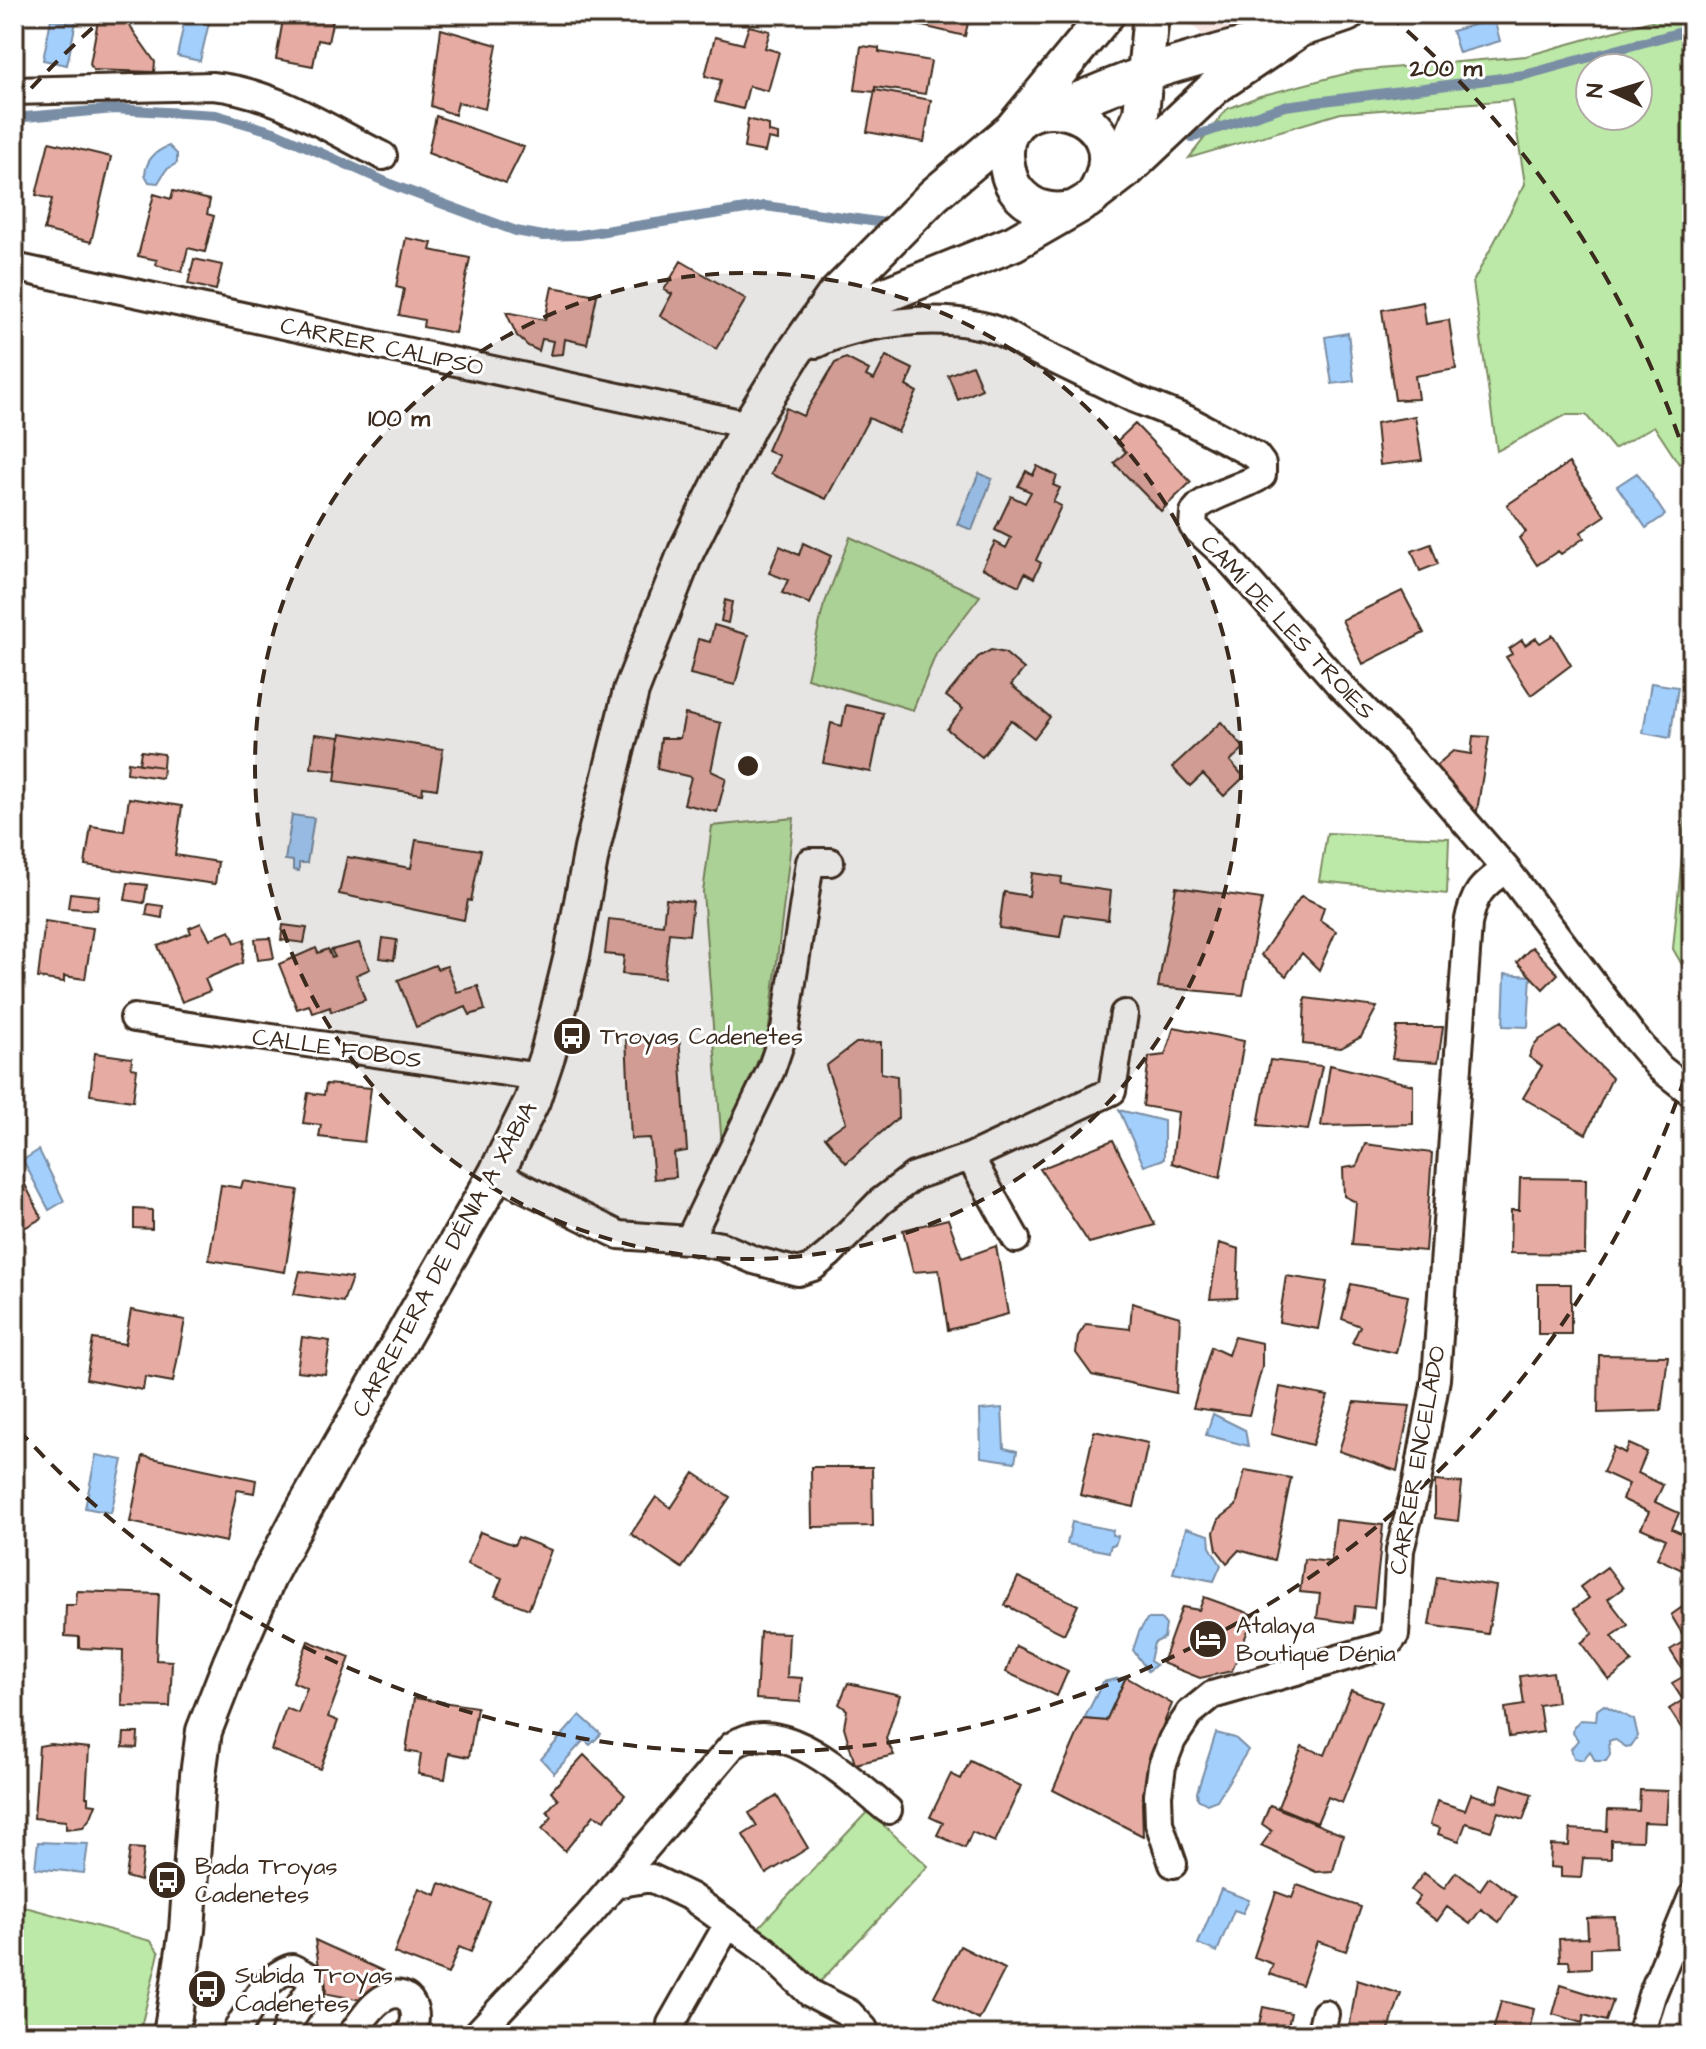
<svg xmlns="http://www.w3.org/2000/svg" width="1706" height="2049" font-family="'Architects Daughter',sans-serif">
	<rect width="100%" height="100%" fill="#fff"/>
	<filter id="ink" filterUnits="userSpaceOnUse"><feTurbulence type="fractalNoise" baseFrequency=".0125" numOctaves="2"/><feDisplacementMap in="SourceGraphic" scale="16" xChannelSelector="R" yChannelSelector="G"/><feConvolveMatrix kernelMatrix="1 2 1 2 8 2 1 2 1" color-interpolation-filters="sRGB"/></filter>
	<g filter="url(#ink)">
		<path fill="#f8e6e3" d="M1180,14h97l-64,24 -11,-4z"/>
		<path fill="#bce9a7" stroke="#7c8a62" stroke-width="2" fill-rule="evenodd" d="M1676,14h16v444l-13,6 -25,-38 -40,23 -28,-34h-20l-69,36 -24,-169 52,-98 -13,-84 -171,13 -152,45 38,-49 33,-13 96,-25 170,-15zM1590,68h48v48h-48z
			M850,537l130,59 -44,58 -23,56 -106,-32 16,-70z
			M1689,781l3,1v200l-19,-33z
			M794,818l-26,218 -46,111 -19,-255 9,-66z
			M1327,833l122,5 -2,56 -128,-13z
			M868,1811l60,55 -109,117 -60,-56z
			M14,1904l137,37 8,12 -20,82h-125z"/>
		<path fill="#a3cffd" stroke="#798da4" stroke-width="2" d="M186,14h25l-11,47 -23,-5z
			M69,16l8,1 -10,48 -24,-5 8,-41 16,3z
			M1494,19l6,22 -41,12 -7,-22z
			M169,146l8,8v9l-11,7 -8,13 -9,-1 -4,-7c1,-14 10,-24 24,-29z
			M1348,333l6,48 -22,3 -7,-47z
			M979,473l13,6 -20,51 -15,-6z
			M1637,473l28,42 -19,13 -29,-42z
			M1651,683l27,4 -8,51 -27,-5z
			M292,815l22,3 -7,45h-8v8l-6,-1v-9l-8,-1z
			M1505,974l26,2 -3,51 -25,-1z
			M1119,1110l45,11v38l-20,7z
			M39,1150l25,51 -15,9 -26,-50z
			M1002,1408l2,40 13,3 -2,11 -34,-5 -1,-47z
			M1213,1414l32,16 3,16 -42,-11z
			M96,1455l27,5 -12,53 -26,-5z
			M1072,1522l41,8 -1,5 6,1 -3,9h-4l-2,7 -42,-8z
			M1186,1528l23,7 1,12 11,18 -7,16 -41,-8z
			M1147,1619h14l5,6 -2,13 -10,5 -4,18 6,4 -8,6 -15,-21 6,-18z
			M1126,1677l-20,44 -22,-2 19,-37z
			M1604,1705l30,15 4,16 -7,10 -5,1 -12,-8 -5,2 1,14 -4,6h-11l-5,-10 -7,9 -9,-2 -3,-9 7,-9 -5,-7 1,-6 6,-7 16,1 1,-11z
			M580,1715l21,19 -11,11 -6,-5 -30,33 -13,-14z
			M1216,1733l19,5 13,12 -31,50 -10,4 -9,-5 -1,-7z
			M38,1842l50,2 -4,29 -49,-5z
			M1221,1889l28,11 -6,13 -9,-3 -17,42 -19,-8z"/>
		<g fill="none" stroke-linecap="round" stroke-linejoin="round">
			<path stroke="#798da4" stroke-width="10" d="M14,118l101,-9 101,6 58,17 121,54 121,45 27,5 36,-1 186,-29 120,17
				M1192,137l93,-31 240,-31 167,-46"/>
		</g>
		<path fill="#e6aca3" stroke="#3b2a1e" stroke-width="2" d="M284,14h50l-6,28 -10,-2 -5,26 -37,-7z
			M899,14h71l-5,22 -68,-16z
			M1550,14h51l-48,12z
			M99,15l25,3 31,44 -1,10 -61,-2 -3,-6z
			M749,26l21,5 -5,17 14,4 -11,39 -19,-5 -6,23 -28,-7 6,-22 -16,-4 10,-39 28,7z
			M441,29l56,16 -12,64 -27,-7 -3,13 -24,-9z
			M861,46l18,2v4l52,9 -6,33 -50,-7v5l-20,-2z
			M875,90l56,10 -7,42 -57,-10z
			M436,116l88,31 -18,36 -78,-30z
			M748,119l21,6v7l9,2v7l-10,-2 -3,13 -21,-4z
			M49,142l62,15 -20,85 -47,-12 8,-31 -16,-4z
			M173,191l37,9 -3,14 7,2 -9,36 -17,-4 -6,24 -26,-7 1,-5 -19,-4 16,-62 17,5z
			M406,238l26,5 -2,7 40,8 -15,75 -32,-6 1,-7 -25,-5 5,-26 -8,-2z
			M194,259l28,6 -6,25 -28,-6z
			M681,261l65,38 -30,50 -56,-33 12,-22 -8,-4z
			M552,287l45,8 -10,49 -22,-5 -2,15 -13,1 3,-14 -11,-2 -3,12 -11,-5 -11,-10 -11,-24 39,8z
			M1423,302l3,22 23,-4 7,49 -41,7 3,23 -23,1 -13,-90z
			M886,356l27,13 -7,17 11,6 -19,40 -29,-14 -43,81 -55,-25 8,-18 -12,-6 19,-42 17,8 32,-53 11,-5 23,12 -3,6 8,4z
			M972,365l10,24 -24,11 -10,-25z
			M1415,416l7,44 -42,5 -4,-42z
			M1135,424l56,58 -30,29 -47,-48 12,-11 -10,-10z
			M1569,463l36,53 -24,16 3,6 -23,16 -3,-3 -21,14 -18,-27 7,-6 -19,-27z
			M1037,466l20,10 -4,9 7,3 -7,14 8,4 -25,54 5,3 -7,15 -9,-5 -6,13 -37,-18 13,-26 11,6 5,-10 -16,-8 16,-34 14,7 6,-11 -13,-6 8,-15 7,4z
			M803,543l28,13 -21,48 -28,-11 6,-13 -19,-7 11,-27 19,9z
			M1431,544l7,20 -18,7 -8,-20z
			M1402,591l22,42 -61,31 -21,-44z
			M725,600l7,2 -4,21 -7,-2z
			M714,625l34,10 -13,50 -45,-11 8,-35 12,3z
			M1553,635l18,30 -40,30 -25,-38 6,-3 -3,-5 13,-9 3,5 11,-7 4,5z
			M991,650l14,3 19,16 -13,16 39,32 -16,21 -23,-18 -29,37 -35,-28 16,-20 -17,-13 32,-39z
			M846,705l37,8 -12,59 -48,-9 8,-40 11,3z
			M685,714l36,9 -10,48 15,7 -9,34 -33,-8 7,-27 -34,-8 4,-31h19z
			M1221,722l23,26 -14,13 14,16 -20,19 -21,-22 -13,12 -18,-19z
			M341,733l102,16 -6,40 -14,-2 -1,7 -87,-13z
			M315,734l25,3 -4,34 -25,-3z
			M1473,736l16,1 -13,80 -45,-47 22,-19 18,3z
			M141,751l23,3 -1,13 -24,-3z
			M128,762l35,5 -1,11 -35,-5z
			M129,798l53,8 -7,49 43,7 -3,22 -130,-19 6,-39 33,5z
			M416,840l65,10 -10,51 -3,-1 -4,20 -125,-26 8,-37 64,11z
			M1032,873l30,4 -1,7 50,7 -3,29 -44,-6 -4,23 -61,-9 5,-36 25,4z
			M128,883l19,2 -3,18 -19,-3z
			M1176,887l86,12 -19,96 -85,-8z
			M70,893l29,3 -2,14 -29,-2z
			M1301,896l23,11 -4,13 16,11 -17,39 -17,-17 -16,23 -25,-21z
			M666,899l27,3 -4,33 -20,-2 -5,45 -42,-4 2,-18 -19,-2 4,-35 54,6z
			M148,904l15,2 -1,12 -16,-3z
			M45,921l48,7 -8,51 -21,-3v6l-26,-4z
			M201,923l9,16 20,-8 5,12 10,-4 -3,24 -37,16 5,12 -28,11 -24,-56 33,-13 -2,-5z
			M283,925l24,3 -3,15 -23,-3z
			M270,938l4,20 -16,2 -3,-21z
			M383,938l14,2 -3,20 -14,-2z
			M359,943l11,26 -14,6 9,25 -34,12 -1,-5 -17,6 -4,-8 -12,4 -18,-45 37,-16 2,5 10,-4 4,9 3,-1 -4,-7z
			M1532,947l26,27 -15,15 -26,-27z
			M435,965l2,4 10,-3 10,26 21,-6 7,24 -15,5 -4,-8 -50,20 -18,-47z
			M1305,998l72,9 -16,30 -20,11 -38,-4z
			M1174,1027l70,14 -24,137 -48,-15 6,-51 -35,-6 6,-49 16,-2z
			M1397,1027h46l-5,35 -46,-3z
			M1561,1027l51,51 -26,56 -63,-36 19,-32 -13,-9 4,-10 6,-7z
			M679,1035l8,116 -13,2 2,24 -22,2 -4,-41 -19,1 -5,-101z
			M881,1042v31l16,3 1,42 -52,45 -21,-26 21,-15 -20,-56 30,-23z
			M95,1053l37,5 -1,10 6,1 -4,32 -43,-6z
			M1270,1060l52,6 -14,64 -50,-5z
			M1330,1065l83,20v39l-92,2z
			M326,1084l45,4 -7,54 -45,-5 2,-12 -18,-2 5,-30 16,2z
			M1113,1140l42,85 -66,18 -49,-74z
			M1365,1144l67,9 -7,98 -73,-6 4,-43 -12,-6 -1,-28 14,-2z
			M15,1165l27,53 -18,10 -10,-20z
			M1520,1178l66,1 -1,75 -75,-1 1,-43h8z
			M243,1181l55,9 -13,82 -76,-12 12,-75 20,3z
			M134,1209l18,1v19l-18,-1z
			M948,1219l14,39 34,-12 12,68 -60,16 -9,-60 -26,2 -10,-42z
			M1219,1243l20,6 -2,49 -27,1z
			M300,1271l52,7 -9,24 -49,-8z
			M1286,1276l41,6 -9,47 -39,-7z
			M1351,1284l57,12 -12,57 -44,-10 8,-17 -18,-7z
			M1538,1284h33v50h-33z
			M1132,1303l48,14 -4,76 -84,-18 -16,-22 2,-17 8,-12 44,5z
			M131,1310l54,10 -12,62 -28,-5 -2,13 -57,-11 7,-40 32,5z
			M302,1337l28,4 -5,33 -28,-3z
			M1234,1337l28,6v24l-13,48 -56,-7 18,-61 17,8z
			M1599,1355l69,1 -7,55 -63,2z
			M1280,1387l48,9 -16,49 -41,-11z
			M1354,1402l56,4 -13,65 -58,-20z
			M1094,1431l54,12 -14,64 -54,-12z
			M1629,1444l18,8 -9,21 25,12 -8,17 24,11 -7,16 20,9v19l-6,15 -29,-14 9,-19 -25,-11 8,-16 -27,-13 7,-15 -26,-12 11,-25 11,6z
			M143,1456l113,24 -2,13 -17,-3 -11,52 -96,-20z
			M811,1467h61l1,59 -61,1z
			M1245,1470l46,8 -17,82 -35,-10 -12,13 -10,-13 -3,-18 5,-13 17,-13z
			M694,1473l36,24 -48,71 -51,-34 25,-37 15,11z
			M1435,1481l27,2 -4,38 -23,-3z
			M1336,1520l47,5 -9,83 -19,-2 -2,17 -36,-5 3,-24 -20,-2 4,-33 27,3z
			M480,1532l34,13 4,-8 33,13 -22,59 -34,-13 7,-18 -35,-14z
			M1607,1567l16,21 -15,11 20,26 -16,11 20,26 -23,18 -28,-37 12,-10 -19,-24 15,-11 -9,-11z
			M1018,1577l60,28 -14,29 -59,-29z
			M1437,1577l59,9 -8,48 -59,-9z
			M77,1591l82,3 -3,66 16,1 -2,46 -48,-1 1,-56 -44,-2v-11l-14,-1 1,-31h10z
			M1204,1597l50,18 -22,56 -32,7 -38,-15 20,-56 17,3z
			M1688,1603l4,6 -1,134 -22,-34 14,-9 -11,-17 14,-8 -16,-25 16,-10 -15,-25z
			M760,1632l29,1 -2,44 15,1 -2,24 -44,-3z
			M308,1641l42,16 -22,60 10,4 -18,48 -49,-19 15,-42 12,5 9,-25 -14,-6z
			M1016,1646l52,25 -11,25 -51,-24z
			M1553,1672l4,30 -18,3 4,27 -34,5 -4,-29 19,-3 -4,-29z
			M1126,1677l46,27 -23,54 -7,45 1,33 -90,-46 31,-71 22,2z
			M848,1683l52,12 -14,44 8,16 -39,9 -11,-37 3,-17 -8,-6z
			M1351,1690l31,12 -40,101 -14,-6 -11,26 -39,-16 24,-61 23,9z
			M414,1698l63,9 -8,50 -20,-4 -4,26 -27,-5 3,-20 -15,-3z
			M124,1733h14l-1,15 -14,-1z
			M50,1744l39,4 -3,49h2v6l8,1 -5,13 -8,10 -17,2v-8l-32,-3 5,-72z
			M584,1755l41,40 -21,25 -10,-5 -29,36 -23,-22 10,-12 -5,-6 11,-12 -7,-8z
			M970,1761l51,25 -26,56 -23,-10 -7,16 -28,-13 6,-12 -13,-6 21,-43 10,5z
			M1502,1784l30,10 -9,26 -25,-8 -7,19 -25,-8 -7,18 -21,-7 2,-6 -10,-3 7,-24 28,9 6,-16 26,8z
			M1640,1790l28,1 -2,32 -23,-1 -1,19 -31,-1v19l-28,-1 -2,20 -20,-1v-9l-11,-1 1,-22 18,1 1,-17 37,2 1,-21 31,1z
			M777,1796l31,52 -42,26 -23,-39 14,-9 -8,-13z
			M1270,1805l73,30 -10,36 -17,1 -55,-26 11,-15 -10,-7z
			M130,1848l14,1 -4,32 -14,-4z
			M1456,1872l24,18 9,-13 27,20 -17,25 -18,-13 -11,15 -23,-17 -10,14 -23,-17 6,-7 -9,-7 13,-17 20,15z
			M440,1883l50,19 -19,50 -12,-5 -11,27 -54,-21 25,-65 17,7z
			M1297,1885l64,22 -15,44 -29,-10 -15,44 -33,-11 4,-10 -19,-7 22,-65 16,6z
			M1615,1917l1,30 -25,1v20l-21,1 -1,-8h-9l-1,-22 29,-1 -1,-20z
			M315,1940l68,31 -16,30 -44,-8z
			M960,1946l45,23 -26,51 -45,-24z
			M1357,1980l44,14 -14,41h-18l-20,-5z
			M1561,1985l52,16 -7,20 -22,-6 -2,8 -29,-9z
			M1501,2001l33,8 -6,26h-36z
			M1263,2007l28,6 -5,22h-49l1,-4 19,4z"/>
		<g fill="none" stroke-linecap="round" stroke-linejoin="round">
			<g stroke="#3b2a1e" stroke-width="32">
				<path id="minor" d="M14,91l198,-5c61,5 116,43 171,70
					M14,267l735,158
					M816,344c43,-21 115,-29 162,-19 17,3 32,11 46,20l111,54 51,20 70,37 6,8v11c-15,12 -61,21 -68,38 0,1 -1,12 -1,13l35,32 110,125 56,57 112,129 126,166 28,33 32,25
					M134,1018l406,59
					M970,1157l46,82
					M496,1174l123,61 70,5 32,6 33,14 44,12 15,-5 16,-13 51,-52 34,-26 56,-19 142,-66 12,-77
					M689,1240l82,-170 14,-41 25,-167h20
					M1173,1864l-14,-41 -1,-28 4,-29 10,-26 18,-27 22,-18 161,-46 15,-5 7,-9 5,-85 17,-68 19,-103 32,-455c6,-31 13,-38 38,-55
					M615,1884l36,-6 40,19 74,53 45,43 39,20 15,16 2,6
					M234,2035c15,-23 30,-59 58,-67l18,9 1,12 -23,35 -4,11
					M351,2035c10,-12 20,-31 35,-38 25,-12 37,19 23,38
					M476,2035l111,-118 145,-171c49,-36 120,35 156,64
					M670,2035l1,-11 57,-100
					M1320,2035l5,-21
					M1640,2035l12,-40 40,-98"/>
			</g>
			<g stroke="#3b2a1e" stroke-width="40">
				<path id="tertiary" d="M1052,110c33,-12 66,-27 99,-38 65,-21 132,-35 196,-58
					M1107,164l23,-25 11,-25 10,-100
					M1072,209c-22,4 -40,0 -55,-18 -8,-10 -10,-22 -11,-35 -4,-78 144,-51 87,41
					M817,335l25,-19 28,-15 144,-58 73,-42 40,-31 89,-84 79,-53
					M171,2035l16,-105 11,-155 6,-44 27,-69 39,-89 29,-55 197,-344 36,-73 16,-48 24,-98 20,-106 39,-158 55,-139 63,-127 45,-72 40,-57 100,-101 78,-66 95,-115"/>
			</g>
			<use href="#minor" stroke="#fff" stroke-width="26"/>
			<use href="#tertiary" stroke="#fff" stroke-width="34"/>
		</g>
	</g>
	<circle cx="748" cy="766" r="493" fill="#3b2a1e" fill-opacity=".12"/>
	<g fill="none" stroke="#3b2a1e" stroke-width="4" stroke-dasharray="14 10">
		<circle cx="748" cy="766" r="493"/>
		<path d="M1692 1055A987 987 0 0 1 15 1426M15 106A987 987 0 0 1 107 15M1389 15A987 987 0 0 1 1692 477"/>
	</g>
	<defs>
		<g id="bus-disc" transform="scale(2)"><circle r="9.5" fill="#3b2a1e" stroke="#fff"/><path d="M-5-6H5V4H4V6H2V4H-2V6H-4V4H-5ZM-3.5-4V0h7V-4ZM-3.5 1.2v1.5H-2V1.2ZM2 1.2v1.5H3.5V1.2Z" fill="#fff"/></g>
		<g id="hotel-disc" transform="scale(2)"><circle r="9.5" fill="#3b2a1e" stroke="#fff"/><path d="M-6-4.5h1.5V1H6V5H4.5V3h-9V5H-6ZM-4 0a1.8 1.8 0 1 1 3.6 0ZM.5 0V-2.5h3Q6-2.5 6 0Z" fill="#fff"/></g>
	</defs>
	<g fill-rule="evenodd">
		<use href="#bus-disc" x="572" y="1036"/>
		<use href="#hotel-disc" x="1208" y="1639"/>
		<use href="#bus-disc" x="167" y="1880"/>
		<use href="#bus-disc" x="207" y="1989"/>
	</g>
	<g text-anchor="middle" stroke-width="6" stroke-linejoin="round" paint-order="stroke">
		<g font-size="24" fill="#3b2a1e" stroke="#fff">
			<text transform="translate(382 346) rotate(12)" y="8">CARRER CALIPSO</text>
			<text transform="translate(1288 627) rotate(47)" y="8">CAMÍ DE LES TROIES</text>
			<text transform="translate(337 1048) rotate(8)" y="8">CALLE FOBOS</text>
			<text transform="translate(444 1259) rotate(-61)" y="8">CARRETERA DE DÉNIA A XÀBIA</text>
			<text transform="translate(1417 1460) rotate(-80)" y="8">CARRER ENCELADO</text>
		</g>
		<g font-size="24" fill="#3b2a1e" stroke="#fff" text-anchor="start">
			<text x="600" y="1044">Troyas Cadenetes</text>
			<text x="1236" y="1633">Atalaya<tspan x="1236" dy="28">Boutique Dénia</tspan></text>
			<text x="195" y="1874">Bada Troyas<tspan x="195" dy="28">Cadenetes</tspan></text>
			<text x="235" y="1983">Subida Troyas<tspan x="235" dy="28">Cadenetes</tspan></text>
		</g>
	</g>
	<circle cx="748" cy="766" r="12" fill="#3b2a1e" stroke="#fff" stroke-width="4"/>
	<g font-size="24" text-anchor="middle" font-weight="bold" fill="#3b2a1e" stroke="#fff" stroke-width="6" stroke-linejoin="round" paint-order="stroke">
		<text x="1446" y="76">200 m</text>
		<text x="399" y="426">100 m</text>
	</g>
	<rect width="1706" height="2049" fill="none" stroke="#fff" stroke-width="48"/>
	<rect x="24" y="24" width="1658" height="2001" fill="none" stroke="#3b2a1e" stroke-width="3" filter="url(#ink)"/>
	<g transform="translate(1614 92) rotate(274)"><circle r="38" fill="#ffffff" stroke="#b1aaa5" stroke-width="2"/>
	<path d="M0-6L14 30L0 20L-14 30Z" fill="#3b2a1e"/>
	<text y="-12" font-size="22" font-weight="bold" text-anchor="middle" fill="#3b2a1e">N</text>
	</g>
</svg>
